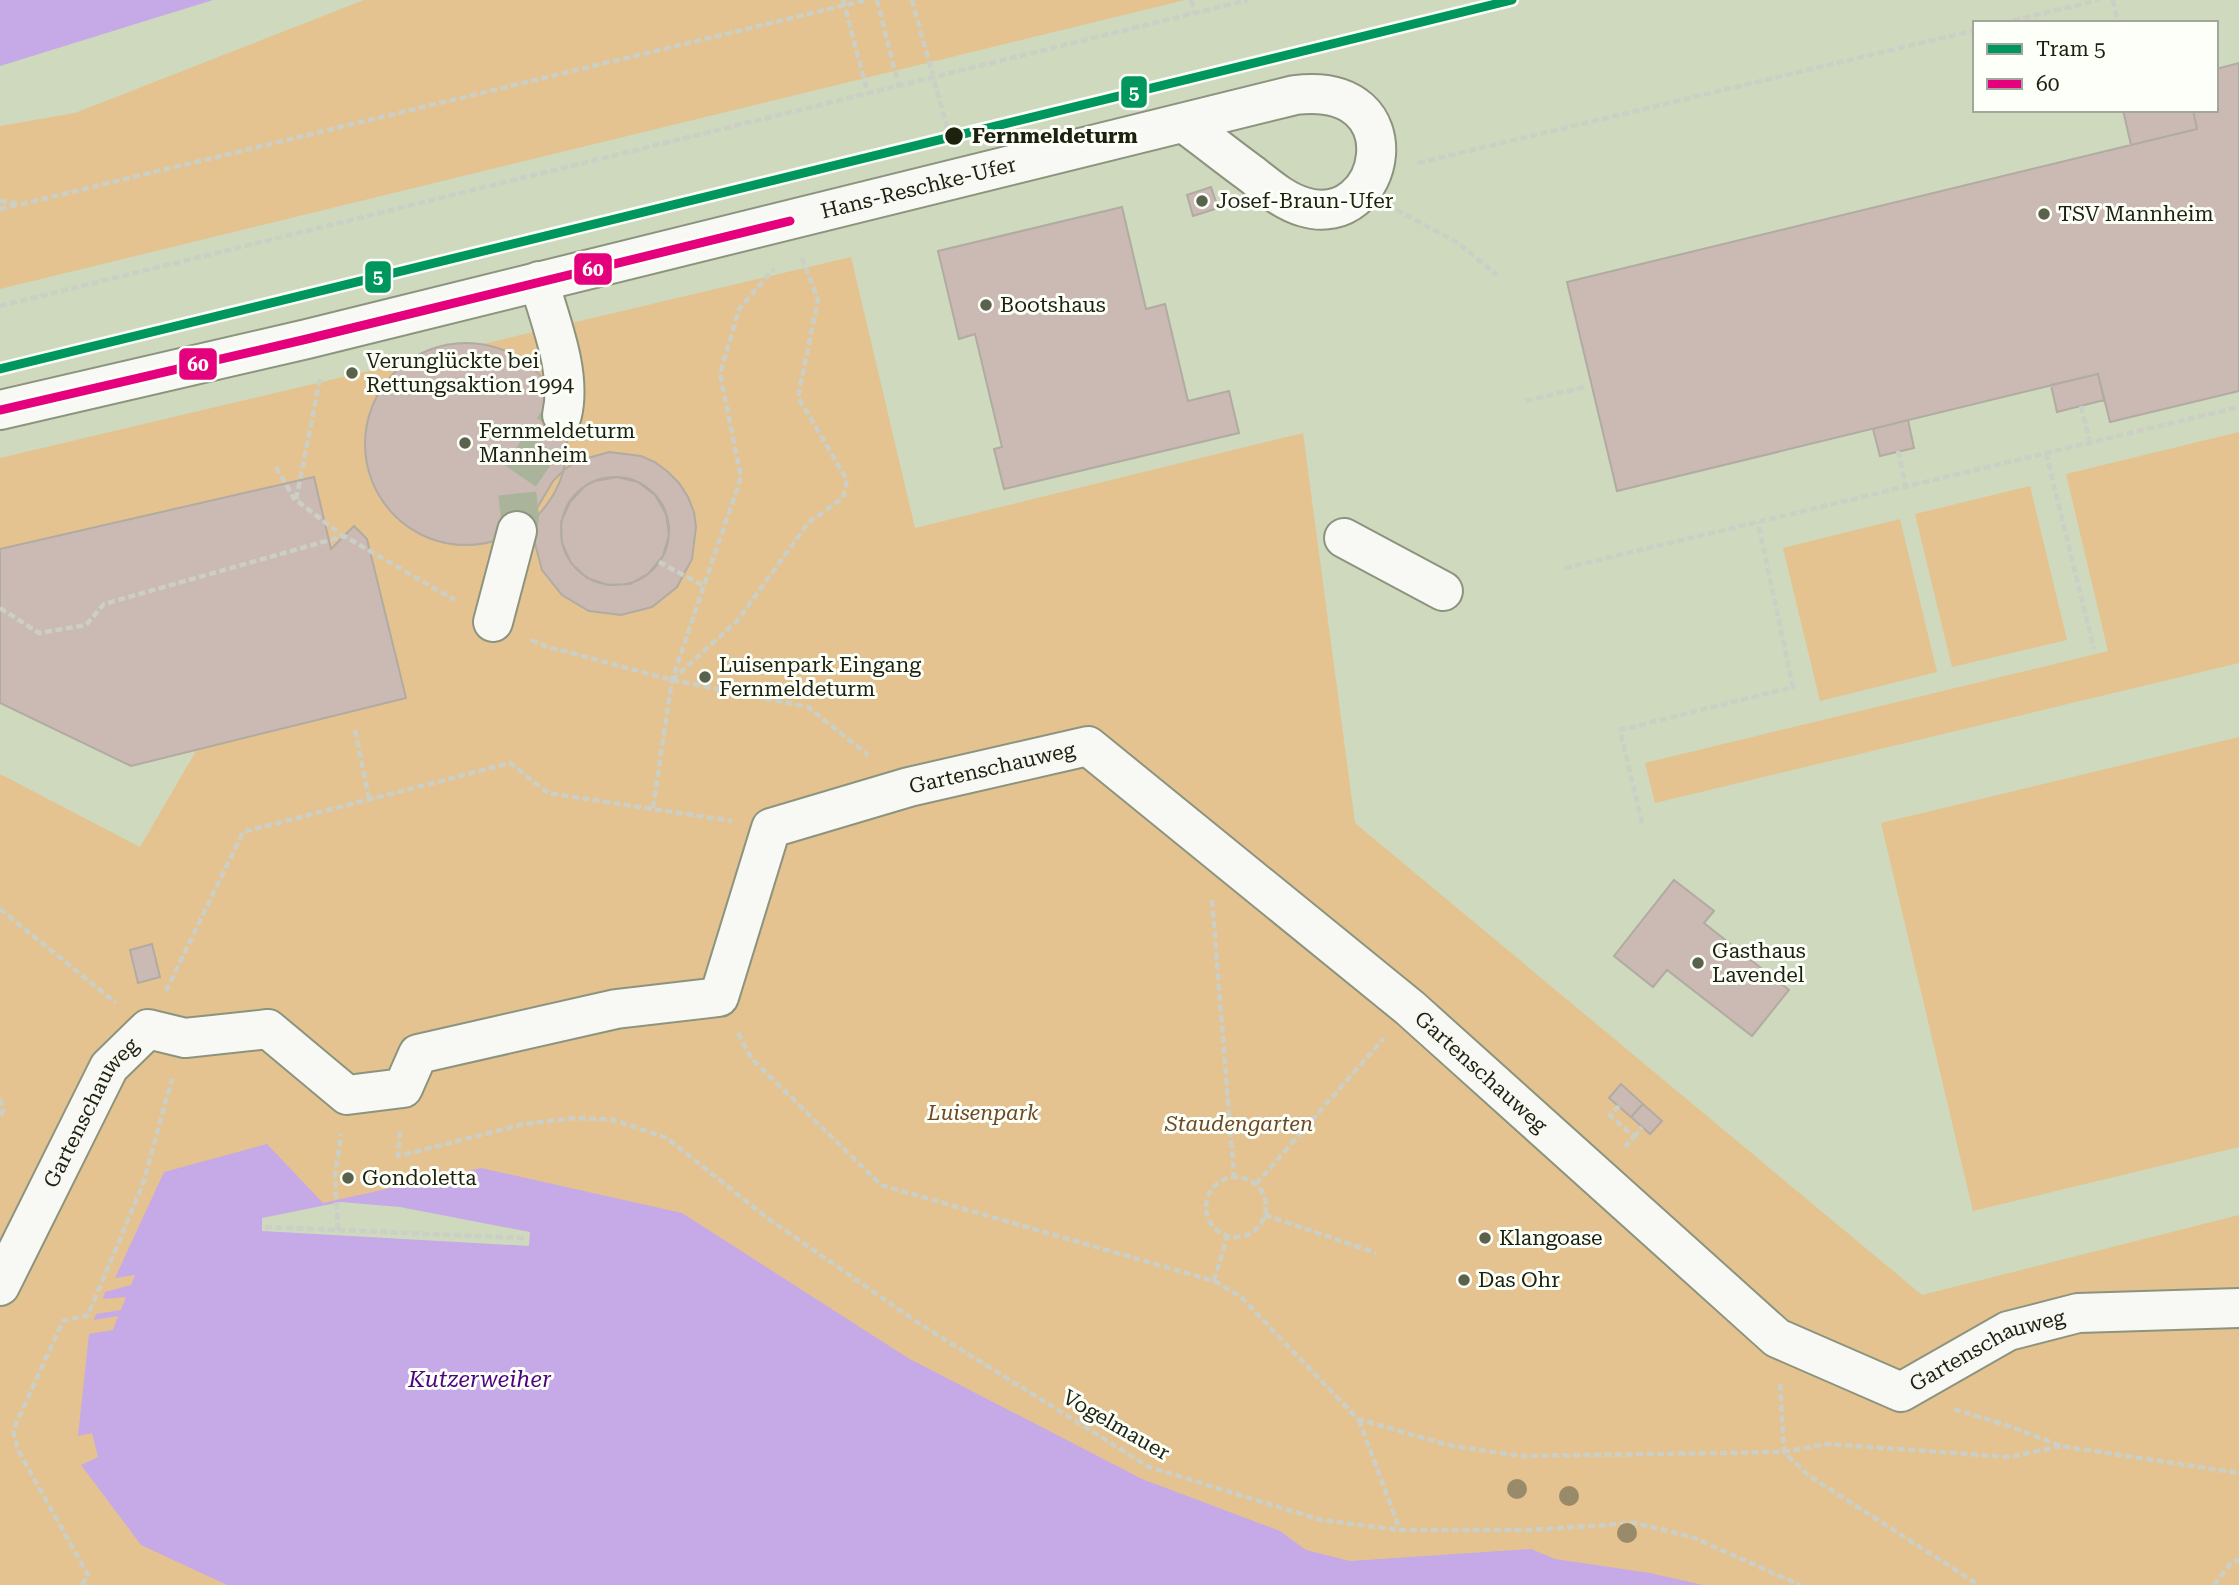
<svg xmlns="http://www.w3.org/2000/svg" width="2239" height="1585" font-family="'Roboto Serif',serif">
	<rect width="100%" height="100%" fill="#ced9bd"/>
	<path fill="#e4c390" d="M364,0h821l-1185,289v-163l75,-13z
		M851,257l64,271 388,-95 52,390 567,472 317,-80v370h-2239v-811l140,73 56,-96 -65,15 -131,-63v-245z
		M2239,432v231l-584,140 -10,-40 463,-112 -42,-177z
		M2030,486l37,154 -115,27 -37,-153z
		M1900,519l37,153 -117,29 -37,-153z
		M2239,737v410l-266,64 -92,-388z"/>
	<path fill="#c6a9e7" d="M0,0h213l-213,66z
		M267,1144l56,59 158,-35 201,45 226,145 234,121 138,52 26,19 44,11 181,-12 24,10 95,14 53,12h-1476l-86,-40 -60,-80 17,-8 -6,-24 -14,3 11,-102 24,-4 5,-14 -24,4 2,-6 25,-4 5,-13 -23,2 2,-7 26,-7 4,-10 -20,3 49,-106z"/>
	<path fill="#ced9bd" d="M341,1202l59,5 130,25 -1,14 -267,-15v-13z"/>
	<path fill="#cbbab3" stroke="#b1aba1" stroke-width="2" fill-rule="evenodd" d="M2239,63v328l-129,31 -12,-48 -481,117 -50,-209 630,-153 -4,-19h23v-41z
		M2123,110h70l4,19 -66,16z
		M1211,187l7,21 -25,8 -6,-21z
		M1122,207l24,102 19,-5 23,97 41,-10 10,42 -235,56 -10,-40 8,-2 -27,-113 -16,5 -21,-88z
		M365 444a101 101 0 1 1 202 0a101 101 0 1 1-202 0Z
		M2098,374l6,26 -47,12 -6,-27z
		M1908,420l6,28 -34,8 -7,-27z
		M609,452l32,4 14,6 13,10 11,11 9,14 6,15 2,15 -4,32 -15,28 -25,20 -31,8 -32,-4 -27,-16 -20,-25 -8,-30 3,-32 16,-27 12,-12 13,-8zM617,477l21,5 17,13 11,19 3,21 -6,21 -14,17 -19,11 -22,1 -21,-7 -16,-15 -9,-20 -1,-21 9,-20 15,-16 10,-5z
		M561 531a54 54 0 1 1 108 0a54 54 0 1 1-108 0Z
		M314,477l17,72 23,-23 13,13 39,159 -275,68 -131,-63v-154z
		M1674,880l40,31 -10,12 85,67 -37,46 -85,-66 -14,17 -39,-31z
		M152,944l8,33 -22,6 -8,-33z
		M1621,1084l22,20 -12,13 -22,-19z
		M1643,1104l19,17 -12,13 -19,-17z
		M352,1172l2,10 -9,2 -2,-10z"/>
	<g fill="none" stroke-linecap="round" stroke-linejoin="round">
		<path stroke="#aab49a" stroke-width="38" stroke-dasharray="38 19" stroke-linecap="butt" d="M517,531l3,-13 -4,-36 46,-67"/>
		<g stroke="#8c947e" stroke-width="42">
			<g id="minor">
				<path d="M539,281c11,41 33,91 23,134"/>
				<path id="s1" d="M0,410l307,-71 988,-244c122,-15 91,137 9,112 -21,-6 -37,-21 -54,-34 -22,-16 -43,-33 -65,-49"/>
				<path d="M1344,538l99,53"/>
				<path d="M493,622l24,-91"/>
				<path id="s2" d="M0,1286l109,-219 39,-38 37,9 83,-9 79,66 56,-7 15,-34 198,-45 103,-12 52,-169 138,-41 179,-41 322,262 367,330 124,54 107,-61 70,-18 161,-5"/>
			</g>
		</g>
		<path stroke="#cbcfc6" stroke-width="4.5" stroke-dasharray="7 3.5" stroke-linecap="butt" d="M843,0l25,94
			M877,0l22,87
			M912,0l38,138
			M1191,0l3,13
			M2113,0l5,23
			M2003,23l96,-23
			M1418,163l557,-133
			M0,201l22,3 844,-204
			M0,209l16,-4
			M1396,210l61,32 40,33
			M0,306l1248,-306
			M320,379l-24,121 47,36
			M1526,401l59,-14
			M2081,406l9,37
			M1898,451l8,36
			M2046,453l48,196
			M276,467l19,33
			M659,562l45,24
			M1565,568l674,-161
			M0,608l39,25 47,-8 18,-21 240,-68 111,64
			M531,640l14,6 127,34 136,27 60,48
			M672,680l65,-59 72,-99 34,-24 4,-18 -49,-83 20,-98 -16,-41
			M355,730l14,69
			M653,808l19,-128 69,-203 -21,-103 19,-65 35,-40
			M1642,823l-22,-93 173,-43 -35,-165
			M1212,900l22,277
			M0,909l116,94
			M166,991l77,-159 267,-69 38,30 184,28
			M738,1033l13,25 130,127 333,96 26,15 118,123 90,26 72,11 264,-4 43,-8 183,13 51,-11
			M0,1099l3,11 -3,8
			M1619,1106l-9,9 24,22 -9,10
			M400,1131l-2,25 126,-32 51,-6 39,2 53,18 99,79 151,105 232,145 172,53 79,10h129l106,-7 57,14 108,48
			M1634,1137l8,-10
			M1206 1207a30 30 0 1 1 60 0a30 30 0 1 1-60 0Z
			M1256,1184l128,-146
			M1265,1215l111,38
			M265,1227l259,11
			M338,1230l-3,-53 6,-43
			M1214,1281l13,-44
			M1780,1384l4,68 24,23 171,110
			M1954,1409l58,18 49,19 178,27
			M1359,1420l41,110
			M82,1585l6,-10 -70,-125 -5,-20 50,-109 25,-6 55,-131 29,-105
			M2214,1585l17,-22 8,-3"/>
		<use href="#minor" stroke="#f8f9f5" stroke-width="38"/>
		<g stroke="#fdfff9" stroke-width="14">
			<path id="bus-1" d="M0,410l307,-71 483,-118"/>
		</g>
		<use href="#bus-1" stroke="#e5007d" stroke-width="9"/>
		<g stroke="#fdfff9" stroke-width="14">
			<path id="tram-1" d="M0,369l1512,-369"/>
		</g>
		<use href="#tram-1" stroke="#00975f" stroke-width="9"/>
	</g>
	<g fill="#998a69">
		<circle cx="1517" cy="1489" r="10"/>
		<circle cx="1569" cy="1496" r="10"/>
		<circle cx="1627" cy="1533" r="10"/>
	</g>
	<circle fill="#1c220e" stroke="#fdfff9" stroke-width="2.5" cx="954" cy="136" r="10"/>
	<g fill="#5a624b" stroke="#fdfff9" stroke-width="2.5">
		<circle cx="1202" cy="201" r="7"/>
		<circle cx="2044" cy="214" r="7"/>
		<circle cx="986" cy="305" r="7"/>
		<circle cx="352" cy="373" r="7"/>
		<circle cx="465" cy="443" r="7"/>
		<circle cx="705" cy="677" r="7"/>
		<circle cx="1698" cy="963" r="7"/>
		<circle cx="348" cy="1178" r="7"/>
		<circle cx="1485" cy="1238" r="7"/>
		<circle cx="1464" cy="1280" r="7"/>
	</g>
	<g text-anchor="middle" stroke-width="6" stroke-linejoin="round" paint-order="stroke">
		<g font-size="21" font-weight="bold" fill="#1c220e" stroke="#fdfff9" text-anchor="start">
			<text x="972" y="143">Fernmeldeturm</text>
		</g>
		<g font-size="21" fill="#1c220e" stroke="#fdfff9">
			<text dy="7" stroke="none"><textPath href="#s1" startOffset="945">Hans-Reschke-Ufer</textPath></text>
			<text dy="7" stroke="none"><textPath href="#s2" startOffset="1330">Gartenschauweg</textPath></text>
			<text dy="7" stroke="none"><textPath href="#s2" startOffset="1939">Gartenschauweg</textPath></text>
			<text dy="7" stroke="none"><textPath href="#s2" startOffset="196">Gartenschauweg</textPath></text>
			<text dy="7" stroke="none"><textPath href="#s2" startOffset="2569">Gartenschauweg</textPath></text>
			<text transform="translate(1116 1425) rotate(30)" y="7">Vogelmauer</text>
		</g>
		<g font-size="21" fill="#1c220e" stroke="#fdfff9" text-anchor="start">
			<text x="1216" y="208">Josef-Braun-Ufer</text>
			<text x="2058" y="221">TSV Mannheim</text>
			<text x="1000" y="312">Bootshaus</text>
			<text x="366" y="368">Verunglückte bei<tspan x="366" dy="24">Rettungsaktion 1994</tspan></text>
			<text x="479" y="438">Fernmeldeturm<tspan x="479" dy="24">Mannheim</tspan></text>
			<text x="719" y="672">Luisenpark Eingang<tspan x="719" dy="24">Fernmeldeturm</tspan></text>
			<text x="1712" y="958">Gasthaus<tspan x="1712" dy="24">Lavendel</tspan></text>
			<text x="362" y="1185">Gondoletta</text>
			<text x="1499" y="1245">Klangoase</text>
			<text x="1478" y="1287">Das Ohr</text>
		</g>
		<g font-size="21" font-style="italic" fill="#6d4925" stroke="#fdfff9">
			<text x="983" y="1120">Luisenpark</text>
			<text x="1239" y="1131">Staudengarten</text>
		</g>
		<g font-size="23" font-style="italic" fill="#4f0381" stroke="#fdfff9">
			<text x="480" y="1387">Kutzerweiher</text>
		</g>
	</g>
	<g stroke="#fdfff9" stroke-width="2.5">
		<rect x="1120" y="75" width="28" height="34" rx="7" fill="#00975f"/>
		<rect x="573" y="252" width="40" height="34" rx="7" fill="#e5007d"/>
		<rect x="364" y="260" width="28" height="34" rx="7" fill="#00975f"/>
		<rect x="178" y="347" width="40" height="34" rx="7" fill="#e5007d"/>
	</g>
	<g font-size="19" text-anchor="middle" font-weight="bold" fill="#fff">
		<text x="1134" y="99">5</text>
		<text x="593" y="276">60</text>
		<text x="378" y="283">5</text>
		<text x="198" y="371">60</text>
	</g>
	<rect x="1973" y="21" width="245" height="91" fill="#fdfff9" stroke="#a3a79b" stroke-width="2"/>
	<rect x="1987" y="44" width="35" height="10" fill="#00975f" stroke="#a3a79b" stroke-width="2"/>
	<text x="2036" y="56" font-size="21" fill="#1c220e">Tram 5</text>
	<rect x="1987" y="79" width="35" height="10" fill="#e5007d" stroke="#a3a79b" stroke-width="2"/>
	<text x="2036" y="91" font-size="21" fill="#1c220e">60</text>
</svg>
